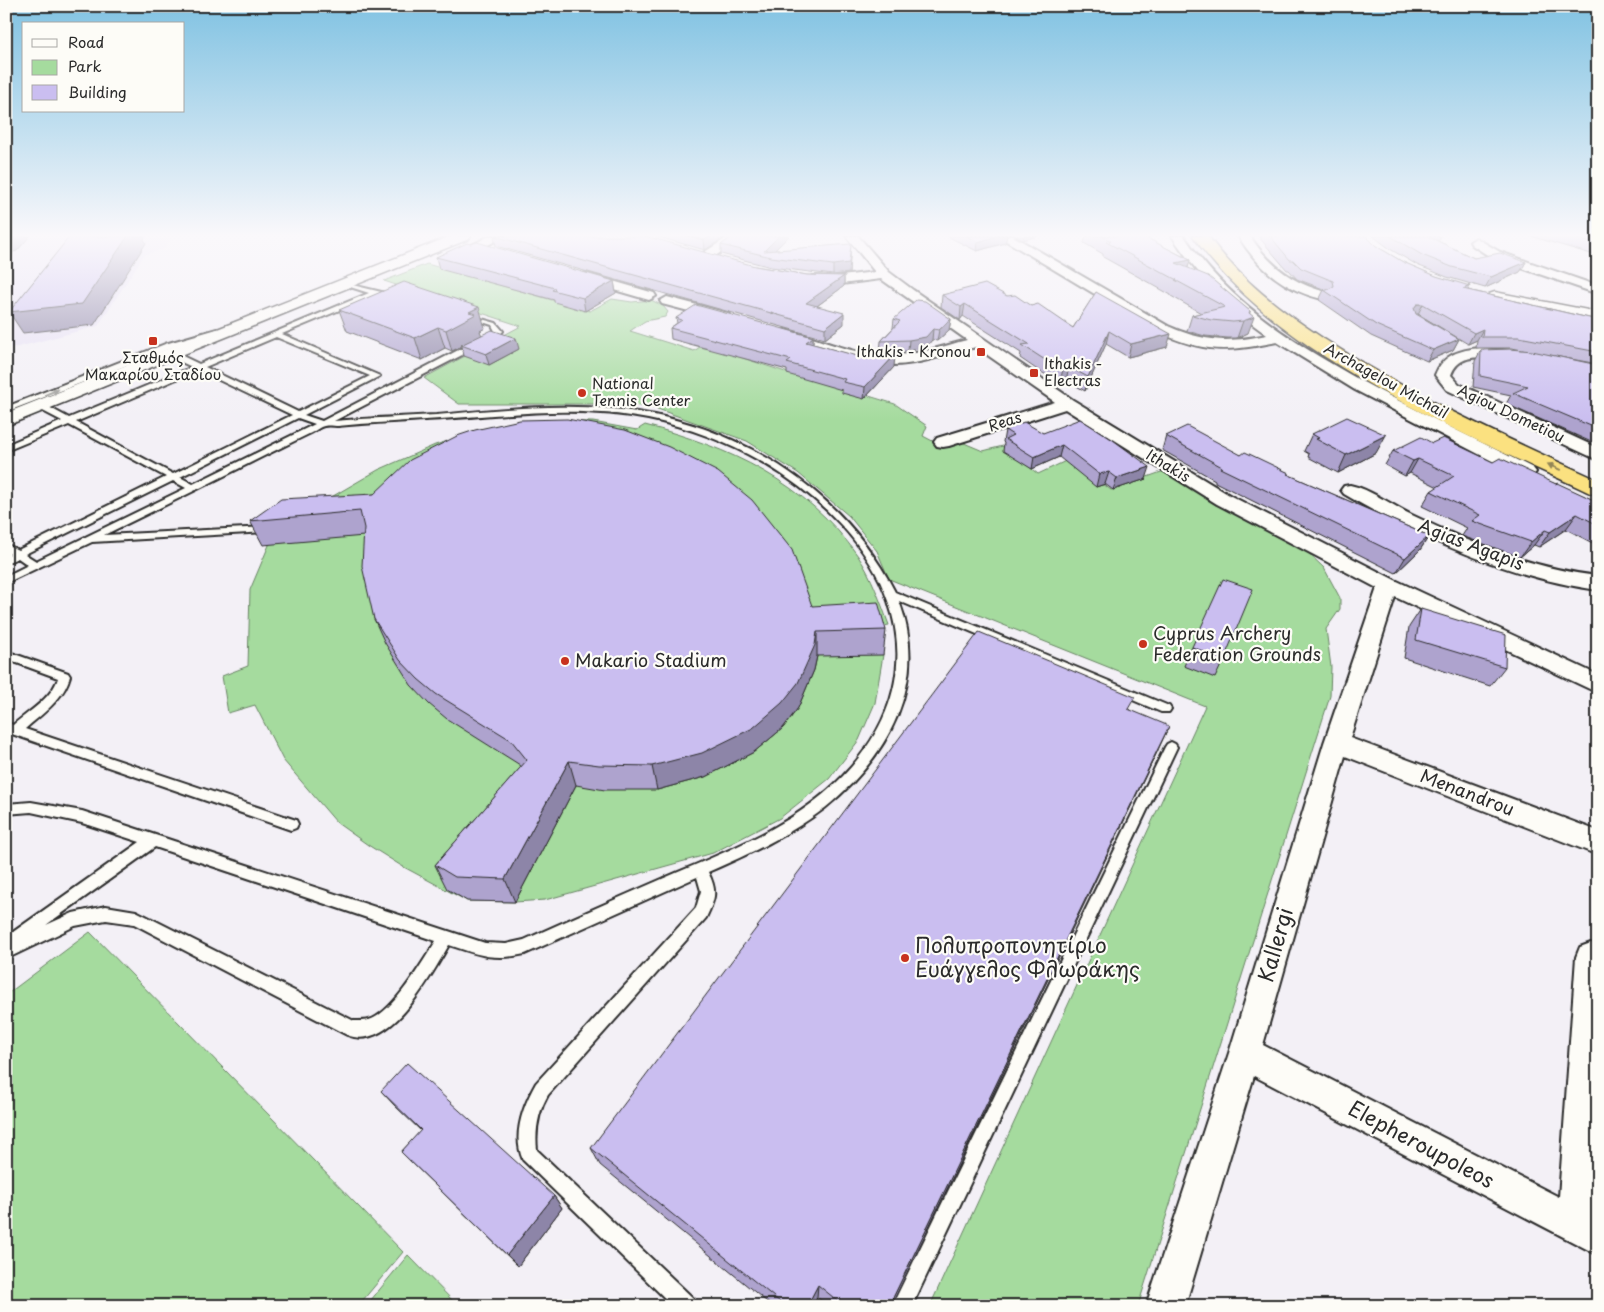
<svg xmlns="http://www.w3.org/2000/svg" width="1604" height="1312" font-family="'Playpen Sans',sans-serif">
	<rect width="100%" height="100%" fill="#f3f0f6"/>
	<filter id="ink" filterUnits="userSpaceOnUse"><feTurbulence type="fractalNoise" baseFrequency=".02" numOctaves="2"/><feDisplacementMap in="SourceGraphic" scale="10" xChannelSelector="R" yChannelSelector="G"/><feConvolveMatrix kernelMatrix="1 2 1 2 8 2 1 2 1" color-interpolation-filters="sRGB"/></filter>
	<g filter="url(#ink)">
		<path fill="#e7e1f4" d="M6,236h166l-8,13 -20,6 -46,71 -80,21 -12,1z"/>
		<path fill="#a5db9e" stroke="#688364" d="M427,264l163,47 22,-12 20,3 19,-2 12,6 5,6 -3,5 -20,4 -15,10 64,20 9,-6 110,36 20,4 62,19 32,22 -4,10 19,10 8,-3h14l19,8 20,-5 35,28 32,-15 41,31 53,-19 135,73 25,24 16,30v11l-14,20 5,38 -1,29 -192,610h-208l275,-600 -316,-127 -12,-28 -28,-35 -51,-43 -51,-32 -95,-34 -33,-3h-160l-35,-26 97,-52 -137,-45z
			M545,421l48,1 44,8 8,-5c84,22 161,57 213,131 14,21 22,45 31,69l-12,2 6,28 -8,48 -16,37 -30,39 -49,39 -67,35 -168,47 -30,2 -48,-1 -67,-36 -32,-20 -31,-22 -54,-63 -28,-55 -27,8 -6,-37 26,-10 2,-76 19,-45 59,-46 50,-29 57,-25 56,-17z
			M90,932l313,320 -45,54h-352v-311z
			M408,1255l50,51h-92z"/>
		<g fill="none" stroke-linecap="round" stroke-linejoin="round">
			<g stroke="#2b2b2b" stroke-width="4">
				<path id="lane" d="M344,283l50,12 -3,2 -15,-2 -94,39 98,42 -76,39 18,6 173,-90 -3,-6 -25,-8v-2l29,8 7,8 -4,5 -165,85c34,-3 68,-4 102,-6 59,-5 117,-12 177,-6 117,10 228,77 282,183l274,114 2,3 -2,3h-8l-262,-111c31,81 -11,156 -74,207 -35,27 -76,46 -117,64 10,20 7,27 -2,46l-158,177c-10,17 -13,35 -11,55l157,149 3,7h-24l-150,-146c-11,-25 0,-54 13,-77l160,-175 5,-17 -4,-14 -172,77c-32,7 -46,1 -76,-9 -18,30 -58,108 -102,90l-213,-111 -28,-4 -31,6 -69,33v-22l134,-95 -58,-19 -51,-11 -25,2v-10l25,-2 51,9 403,132 21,1 18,-4c46,-21 92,-41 138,-61 63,-27 133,-53 181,-103 110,-115 38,-245 -81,-314 -35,-20 -74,-35 -114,-43 -74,-15 -149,-3 -223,1 -29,2 -58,3 -87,6 -4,0 -9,-1 -14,0 -5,1 -9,5 -13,7 -15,7 -30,15 -45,22 -54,27 -108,54 -162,80l161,-8 5,3 -2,2 -176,10 -86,41v-7l22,-11 -10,-7 -12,5v-7l4,-2 -4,-3v-7l12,6 148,-73 -97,-52 -63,26v-6l56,-24 -25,-13v-4h6l26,14 123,-51 -24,-11v-4h6l25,12 170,-71 -25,-8zM276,337l94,39 -72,36 -93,-45zM198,370l94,45 -119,59 -97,-52zM298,418l17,6 -122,60 -13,-7zM173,481l13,7 -150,73 -11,-7zM155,847l281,94c-13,20 -43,72 -67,79 -4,1 -10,1 -15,1l-218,-110 -30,-5 -33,7 -27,12z
					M217,329l4,2 -1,2 -49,15 -165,64v-5l159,-63z
					M6,651l62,22 2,3c-6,23 -28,38 -45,53l271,91 2,4 -2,4 -5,2 -285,-98v-10l7,3c15,-13 39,-27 45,-47l-52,-19z
					M1171,742l4,2 2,3 -265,559h-20l273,-559 2,-3z"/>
			</g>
			<g stroke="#2b2b2b" stroke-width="4">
				<path id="street" d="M489,236h16l-25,13h-8l-2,-3z
					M730,236h14l-33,23h-8l-2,-3 2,-3z
					M846,236h12l31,36 24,18 160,110 158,96 164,84 203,95v18l-203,-96 -45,141 248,93v24l-253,-99 -82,289 296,152 17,-240 4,-10 11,-4 7,2v188l-4,82 4,2v38l-344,-179 -69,230h-39l83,-253 95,-310 53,-155 -160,-84 -152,-95 -116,37 -6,1 -6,-1 -3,-4 3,-4 118,-36 -79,-55c-27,6 -55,18 -83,18 -39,0 -77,-17 -113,-28l-2,-3 2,-3 5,-1c36,9 72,27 109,25 25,0 49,-9 73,-15l-86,-61 -48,6 -25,-2 -2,-3 7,-4 20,1 42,-5z
					M998,236h15l155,90c36,16 60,17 99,9 -39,-28 -69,-59 -95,-99h12c47,71 121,114 194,154 51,27 103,52 155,78l3,4 -3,4 -6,1 -6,-1 -166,-86 -78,-48c-49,10 -73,11 -119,-10z
					M1238,236h12c19,29 43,48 77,56l2,3 -7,4c-38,-9 -63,-30 -84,-63z
					M1476,238l24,14 98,34v8l-106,-36 -20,-13 -2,-3z
					M585,273l69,20 2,3 -7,4 -69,-20 -1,-3z
					M667,297l61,16 2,3 -7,4 -61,-16 -2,-3z
					M1480,348l34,3 2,3 -2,3c-21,5 -53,-10 -63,18l8,9 139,64v12l-151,-70 -12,-15c8,-21 25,-25 45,-27z
					M1350,485c20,4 43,21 62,30 58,28 122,54 186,61v14c-85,-11 -181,-53 -254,-96l-3,-4 3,-4z"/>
			</g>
			<g stroke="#2b2b2b" stroke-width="3">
				<path id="secondary" d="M451,236h20l-2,3 -463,187v-13z
					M1495,292l103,20v10l-109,-22 -2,-3 2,-3z"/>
			</g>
			<g stroke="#2b2b2b" stroke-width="3">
				<path id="highway" d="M1193,236h15c31,43 72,74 116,103 86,56 180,98 274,141v15l-8,-2c-130,-61 -314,-137 -397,-257z"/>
			</g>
			<use href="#lane" fill="#fdfcf7" fill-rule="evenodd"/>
			<use href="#street" fill="#fdfcf7" fill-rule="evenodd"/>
			<use href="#secondary" fill="#fdfcf7" fill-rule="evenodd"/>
			<use href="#highway" fill="#fbe180" fill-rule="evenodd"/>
		</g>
		<path fill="#aea3ce" stroke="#2b2b2b" d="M494,236l261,30 52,9 37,1v10l-27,20 27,18 -19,15 -329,-93z
			M655,236h71l-21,14z
			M733,236h56l-14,14 75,4 -1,19 -16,2 -62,-8 -50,-13v-9z
			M947,236h60l-2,7 -28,8z
			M1017,236h21l-15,4z
			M1086,236h57l47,24 -2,8 62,43 -2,22 -11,5h-9l-23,-2 -18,-5 5,-16 9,-2 -30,-17v-1l-68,-38v-3l-19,-11z
			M1258,236h108l10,10 27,16 65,28 130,30v44l-49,-9 49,10v80l-92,-41 5,-9 -38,-8 2,-26 6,-11 46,1 -15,-3h-36l1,-8 -9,4 -50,-30 41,25 -6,11 -26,11 -56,-25 -52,-36 5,-10h2l-29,-11 -8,-9h-2z
			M1373,236h68l-3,5 36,17 52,4 -6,10 -35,16 -38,-11 -30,-12 -27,-16z
			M1530,236h68v20z
			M436,257l178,24 2,12 -31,18 -31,-9v-2l-115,-31z
			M1096,292l71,55 -39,10 -22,-13 -21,47 -19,-11 -6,2 -21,-11 -19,-13 1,-5 -58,-37 -3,4 -19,-13 1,-12 65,1 24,10 42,22z
			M1598,299v9l-5,-1z
			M339,310l146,18 -5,3 1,4 38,14 -30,16 -25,-9 -2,-10 -10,5 -7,-3 -23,12 -75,-29z
			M676,318l137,19v7l81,23 -30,32 -22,-6v-3l-55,-16v-4l-116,-31 -1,-11 7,-5z
			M894,319h57l-2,11 -12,11 -5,-1 -7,8 -17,3 -28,1 1,-11 12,-13z
			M1005,430l38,3 103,46 -33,11 -8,-6 -9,3 -37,-30 -27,12 -29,-18 1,-8 -1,-1z
			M1312,434l64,19 -38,20 -30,-16 1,-3 -5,-3z
			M1166,436l75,19 48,18v2l140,61 -9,14 -24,23 -181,-91v-2l-53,-30z
			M1432,443l61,19 63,22 42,18v44l-32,-17 -27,18 -5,-2 -14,12 -58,-21 5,-8 -45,-22 9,-15 7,-4 -28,-14 -5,3 -20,-11 8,-14z
			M374,494l438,112 74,24 -3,25 -66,1 -3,14 -16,38 -15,20 -29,24 -49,25 -48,13h-52l-29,-5 -61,117 -48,-1 -20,-12 -12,-24 86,-98 -1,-2 -73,-46 -18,-15 -18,-19 -26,-42 -11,-24 -10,-83 -101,9 -13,-24z
			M1421,609l84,58 -15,19 -86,-28 5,-31z
			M1192,647l32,12 -9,19 -31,-12z
			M1130,710l28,40 -267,556h-63l-11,-9 -4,9h-41l-172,-141 -9,-17z
			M381,1091l173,105 8,12 -44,58 -117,-114 20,-21 -27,-26z"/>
		<path fill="#8d85a8" stroke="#2b2b2b" d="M11,236h19l-13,15 -11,3v-16z
			M128,236h18l-2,3 2,4 -52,82 -71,8 -14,-21z
			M711,236h15l-21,14 -1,-10z
			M779,236h10l-21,21 -4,-6z
			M997,236h10l-2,7 -28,8 1,-9z
			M1024,236h14l-15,4z
			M1430,236h11l-3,6 -9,-5z
			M851,244l-2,29 -16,2v-10z
			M1190,260l-4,15 -10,-12z
			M1526,262l-6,10 -35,16 6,-11z
			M844,276v10l-38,28v-11z
			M614,281l2,12 -31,18 -2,-13z
			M1470,286l-5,11 -2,-8z
			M965,304l-2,12 -3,4 1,-13z
			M1417,304h6l-5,10 -6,1 2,-7z
			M479,307l6,21 -5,3 2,5 -21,9 1,1 -10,5 -6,-21 23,-18z
			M1250,311l-3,9 7,-3 -6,16 -11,5 6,-17z
			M844,313v11l-19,15v-11z
			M951,319l-2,11 -12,11 2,-11z
			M438,327l7,21 -23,12 -7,-22z
			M933,329l-1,11 -7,8 -17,3 1,-11z
			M1483,329l-6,11 -9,4 6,-11z
			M1109,331l-3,13 -21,47 3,-14z
			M1171,334l-4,13 -39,10 3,-13z
			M813,337v11l-7,-6z
			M516,338l3,11 -30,16 -3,-11z
			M1459,339l-6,11 -26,11 6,-11z
			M895,355l-1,12 -30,32 1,-12z
			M1069,367l-3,13 -6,2 3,-13z
			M1386,435l-10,18 -38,20 8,-18z
			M1062,445l-3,12 -27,12 2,-12z
			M1418,459l-8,14 -5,3 8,-15z
			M1150,467l-4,12 -33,11 4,-12z
			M1109,472l-4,12 -9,3 3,-13z
			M1577,514l-11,15 -27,18 11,-15z
			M1545,530l-11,15 -14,12 11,-15z
			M1429,536l-9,14 -24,23 9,-15z
			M817,632v24l-3,14 -16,38 -15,20 -29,24 -49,25 -48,13 -5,-24z
			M1169,726l-11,24 -267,556h-2z
			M569,761l7,24 -61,117 -10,-23z
			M554,1196l8,12 -44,58 -11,-11z
			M818,1285l-1,12 -4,9h-6z"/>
		<path fill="#cabef0" stroke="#2b2b2b" d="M70,236h58l-46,68 -73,8z
			M494,236h151l110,30 52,9 37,1 -38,27 38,10 -19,15z
			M688,236h23l-7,4z
			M733,236h46l-15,15 87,-7 -2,19 -16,2 -62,-8 -50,-12z
			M967,236h31l-20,6z
			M1102,236h41l47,24 -14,3 32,13 42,35 -1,2 5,4 -11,4 -10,1 -22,-2 -19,-5 33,-8 -50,-27h2l-71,-38 5,-1z
			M1270,236h96l10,10 27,16 33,14 34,10 -7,3 135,31v32l-79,-15h-37l1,-8 -9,4 -51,-29h-6l-3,4 2,6 43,25 -26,11 -57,-25 -52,-35h3l7,-4 -1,-5 -32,-13 -8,-8h-3z
			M1390,236h40l-1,1 45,21 26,-5 26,9 -35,15 -39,-10 -30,-12z
			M1569,236h29v9z
			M477,242l137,39 -31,17 -31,-8 3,-2 -119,-31 31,-14 4,1z
			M404,282l75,25 -10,5 7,2 -30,16 -8,-3 -23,11 -76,-28z
			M985,284l22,12 8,-1 16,11 7,-2 35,24 23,-36 75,42 -40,10 -22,-13 -21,46 -19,-10 -6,2 -21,-11 -20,-13 7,-1 -64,-40 -4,3 -19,-12z
			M916,300l9,1 26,18 -12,11 -6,-1 -7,8 -17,3 -28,1 19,-20 -6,-2z
			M696,305l117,32 -7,5 59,16 5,-6 25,3 -30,32 -22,-5 2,-3 -58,-16 4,-3 -121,-32 12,-8 -6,-2z
			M492,330l24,8 -30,16 -25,-9z
			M1511,349l21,2 66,14v64l-85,-36 15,-7 -48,-10 1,-26z
			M1347,417l39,18 -40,20 -30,-16 3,-1 -7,-4z
			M567,419l58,11 44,17 49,25 34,28 40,50 20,56 66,-4 8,28 -69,2 -2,13 -17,38 -16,20 -29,25 -51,25 -50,13 -53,-1 -30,-4 -64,118 -50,-2 -20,-12 92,-105 -16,-20 -75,-46 -18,-15 -18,-19 -26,-41 -12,-53 2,-38 -4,-17 -110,10 31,-22 93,-5 36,-34 47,-24 18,-6 45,-10z
			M1080,419l33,21 37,27 -33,11 -8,-6 -10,2 -37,-29 -28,12 -29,-18 8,-4 -8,-5 19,-8 19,11z
			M1187,426l54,29 4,-3 44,21 -2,1 142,62 -24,22 -185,-90 2,-1 -56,-31z
			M1421,437l11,6 11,-5 50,24 7,-4 56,26 1,-1 41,19v23l-21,-11 -27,18 -5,-2 -14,12 -59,-21 8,-6 -49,-24 23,-15 -36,-17 -5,2 -20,-10z
			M1223,579l30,10 -29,70 -32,-12z
			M1421,609l85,26 -1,32 -89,-27z
			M979,632l156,65 -7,12 41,17 -280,580h-45l-26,-21 -11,21h-22l-194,-158z
			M407,1063l147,133 -47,59 -106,-103 20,-22 -40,-39z"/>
		<defs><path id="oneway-solid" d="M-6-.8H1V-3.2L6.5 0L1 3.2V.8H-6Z" transform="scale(1.25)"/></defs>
		<use fill="#9e9e9b" href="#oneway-solid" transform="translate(52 392) rotate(-22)"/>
		<use fill="#938656" href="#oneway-solid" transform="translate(1554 467) rotate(-155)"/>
	</g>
	<linearGradient id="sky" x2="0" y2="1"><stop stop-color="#80c2e2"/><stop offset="0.56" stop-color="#faf8fb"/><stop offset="1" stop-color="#faf8fb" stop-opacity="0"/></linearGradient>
	<rect width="1604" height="420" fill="url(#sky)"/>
	<g fill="#c8321e" stroke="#fdfcf7" stroke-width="2">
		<rect x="148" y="336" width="10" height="10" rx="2.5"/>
		<rect x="976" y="347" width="10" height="10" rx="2.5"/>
		<rect x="1029" y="368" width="10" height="10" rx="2.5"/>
		<circle cx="582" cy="393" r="5"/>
		<circle cx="1143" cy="644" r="5"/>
		<circle cx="565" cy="661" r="5"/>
		<circle cx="905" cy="958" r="5"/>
	</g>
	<g text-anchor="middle" stroke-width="4.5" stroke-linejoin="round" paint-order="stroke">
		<g font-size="15" fill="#2b2b2b" stroke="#fdfcf7" text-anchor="start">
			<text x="971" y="357" text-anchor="end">Ithakis - Kronou</text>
			<text x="153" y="363" text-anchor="middle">Σταθμός<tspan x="153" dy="17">Μακαρίου Σταδίου</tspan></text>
			<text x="1044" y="369">Ithakis -<tspan x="1044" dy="17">Electras</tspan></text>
			<text x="592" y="389">National<tspan x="592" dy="17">Tennis Center</tspan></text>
		</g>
		<g font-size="15" fill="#2b2b2b" stroke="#fdfcf7">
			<text transform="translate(1386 381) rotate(29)" y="5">Archagelou Michail</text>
			<text transform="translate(1511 414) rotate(25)" y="5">Agiou Dometiou</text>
			<text transform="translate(1005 422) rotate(-17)" y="5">Reas</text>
			<text transform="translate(1168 466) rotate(31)" y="5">Ithakis</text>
		</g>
		<g font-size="18" fill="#2b2b2b" stroke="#fdfcf7">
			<text transform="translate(1471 545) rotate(21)" y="6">Agias Agapis</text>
			<text transform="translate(1467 793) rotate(21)" y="6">Menandrou</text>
		</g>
		<g font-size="18" fill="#2b2b2b" stroke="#fdfcf7" text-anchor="start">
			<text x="1153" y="640">Cyprus Archery<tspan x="1153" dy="21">Federation Grounds</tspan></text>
			<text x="575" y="667">Makario Stadium</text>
		</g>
		<g font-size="21" fill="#2b2b2b" stroke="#fdfcf7">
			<text transform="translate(1276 945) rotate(-74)" y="7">Kallergi</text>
			<text transform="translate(1421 1145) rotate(28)" y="7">Elepheroupoleos</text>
		</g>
		<g font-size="21" fill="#2b2b2b" stroke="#fdfcf7" text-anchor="start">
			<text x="915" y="953">Πολυπροπονητίριο<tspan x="915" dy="24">Ευάγγελος Φλωράκης</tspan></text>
		</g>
	</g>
	<rect width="1604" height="1312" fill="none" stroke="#fdfcf7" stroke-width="25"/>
	<rect x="12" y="12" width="1579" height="1287" fill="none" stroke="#2b2b2b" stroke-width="2" filter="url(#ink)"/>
	<rect x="22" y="22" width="162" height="90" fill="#fdfcf7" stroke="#a9a8a5"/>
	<rect x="32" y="39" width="25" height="8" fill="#fdfcf7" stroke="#a9a8a5"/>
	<text x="68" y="48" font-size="15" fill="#2b2b2b">Road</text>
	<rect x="32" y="60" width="25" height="15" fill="#a5db9e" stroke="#a9a8a5"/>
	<text x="68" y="72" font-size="15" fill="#2b2b2b">Park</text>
	<rect x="32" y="85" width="25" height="15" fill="#cabef0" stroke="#a9a8a5"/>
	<text x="68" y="98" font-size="15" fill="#2b2b2b">Building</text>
</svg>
